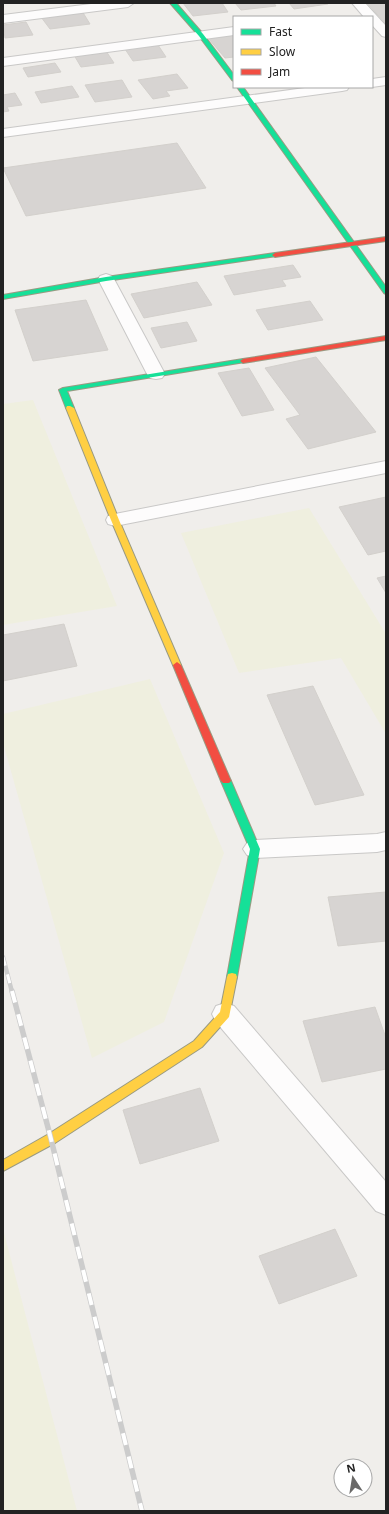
<svg xmlns="http://www.w3.org/2000/svg" width="389" height="1514" font-family="'Noto Sans',sans-serif">
	<rect width="100%" height="100%" fill="#f0eeeb"/>
	<path fill="#efefdf" d="M33,400l84,206 -114,19v-221z
		M309,508l77,126v100l-45,-76 -102,15 -58,-140z
		M150,679l74,174 -60,169 -72,36 -89,-315v-29z
		M3,1229l74,282h-74z"/>
	<path fill="#d7d4d2" stroke="#d3d0cc" d="M183,3h39l6,9 -35,4z
		M235,3h39l2,3 -35,4z
		M289,3h38l1,1 -34,5z
		M367,3h19v21z
		M82,11l8,13 -40,5 -9,-12z
		M26,22l7,13 -28,3 -2,-13z
		M234,34v23l-9,1 -17,-20z
		M158,45l8,12 -33,4 -8,-12z
		M106,51l8,12 -33,4 -7,-12z
		M55,63l6,9 -33,5 -5,-9z
		M177,74l11,14 -22,3 4,5 -17,3 -15,-19z
		M122,80l10,17 -37,5 -10,-17z
		M72,86l7,11 -38,6 -6,-11z
		M15,93l7,12 -15,2 2,4 -6,1v-17z
		M177,143l29,45 -180,28 -23,-48z
		M293,265l8,12 -19,3 4,6 -52,9 -10,-19z
		M197,282l15,23 -68,13 -13,-24z
		M86,300l22,50 -75,11 -18,-51z
		M310,301l13,19 -55,10 -12,-20z
		M187,322l10,19 -36,7 -10,-20z
		M316,357l60,75 -68,17 -22,-30 14,-4 -35,-47z
		M249,368l25,42 -32,6 -24,-43z
		M386,497v54l-18,4 -29,-48z
		M386,576v17l-9,-15z
		M64,624l13,42 -74,15v-46z
		M313,686l51,109 -49,10 -48,-110z
		M386,892v49l-48,5 -10,-49z
		M375,1007l11,31v31l-64,13 -19,-61z
		M200,1088l19,53 -79,23 -17,-54z
		M335,1229l22,47 -78,28 -20,-48z"/>
	<g fill="none" stroke-linecap="round" stroke-linejoin="round">
		<g stroke="#c9c8c7" stroke-width="2">
			<path id="street" d="M99,3h35l-6,4 -125,16v-8z
				M352,3h13l21,23v11l-4,-1 -10,-11v-8h-8z
				M234,27v8l-231,31v-8z
				M386,77v8l-14,2v-8z
				M312,87h37l-2,3 -5,1 -339,46v-8z
				M106,274l6,2 2,3 51,95 -3,4 -6,1 -6,-1 -3,-4 -49,-95 2,-3z
				M386,461v12l-271,53 -7,-2 -2,-4 2,-4 7,-2z
				M386,832v18l-9,2 -122,6 -8,-3 -4,-6 4,-6 8,-3 122,-6z
				M225,1003l9,3 152,176v33l-10,-4 -160,-189 -4,-8 4,-8z"/>
		</g>
		<g stroke="#999a82" stroke-width="2">
			<path id="fast" d="M170,3h6l27,31 31,41v6l-2,-1 -33,-44z
				M237,87h6l143,200v7l-2,-1z
				M275,253l3,2 -1,1 -171,25 -103,18v-4l103,-18z
				M243,359l2,1v2l-178,29 7,17 -4,2 -4,-2 -7,-18 4,-2z
				M226,778l3,1 2,2 29,68 -23,128 -1,3 -4,1 -4,-1 -1,-3 23,-128 -29,-68 2,-2z"/>
		</g>
		<g stroke="#999a82" stroke-width="2">
			<path id="slow" d="M67,406h3l4,2 45,112 62,145 -1,2 -3,1 -4,-3 -62,-145 -45,-112z
				M232,973l4,1 1,3 -8,40 -27,30 -147,96 -52,28v-11l44,-25 147,-94 26,-29 7,-35 1,-3z"/>
		</g>
		<g stroke="#999a82" stroke-width="2">
			<path id="jam" d="M386,237v4l-111,16 -3,-2 3,-2z
				M386,336v4l-143,23 -3,-2 3,-2z
				M177,662l4,3 50,116 -2,2h-6l-2,-2 -48,-116z"/>
		</g>
		<use href="#street" fill="#fdfcfc" fill-rule="evenodd"/>
		<use href="#fast" fill="#16e098" fill-rule="evenodd"/>
		<use href="#slow" fill="#ffcf43" fill-rule="evenodd"/>
		<use href="#jam" fill="#f24e42" fill-rule="evenodd"/>
		<g stroke="#ccc" stroke-width="4.5">
			<path id="rail-far1" d="M3,957l9,35"/>
		</g>
		<g stroke="#ccc" stroke-width="5.5">
			<path id="rail" d="M12,991l39,148 91,372"/>
		</g>
		<use href="#rail-far1" stroke="#fff" stroke-width="3" stroke-dasharray="9" stroke-linecap="butt"/>
		<use href="#rail" stroke="#fff" stroke-width="4" stroke-dasharray="12" stroke-linecap="butt"/>
	</g>
	<rect width="389" height="1514" fill="none" stroke="#222222" stroke-width="8"/>
	<rect x="233" y="16" width="140" height="72" fill="#ffffff" stroke="#a7a7a7"/>
	<rect x="241" y="29" width="20" height="6" fill="#16e098" stroke="#a7a7a7"/>
	<text x="269" y="36" font-size="12" fill="#222222">Fast</text>
	<rect x="241" y="49" width="20" height="6" fill="#ffcf43" stroke="#a7a7a7"/>
	<text x="269" y="56" font-size="12" fill="#222222">Slow</text>
	<rect x="241" y="69" width="20" height="6" fill="#f24e42" stroke="#a7a7a7"/>
	<text x="269" y="76" font-size="12" fill="#222222">Jam</text>
	<g transform="translate(353 1478) rotate(348)"><circle r="19" fill="#ffffff" stroke="#a7a7a7"/>
	<path d="M0-3L7 15L0 10L-7 15Z" fill="#6a6968"/>
	<text y="-6" font-size="11" font-weight="bold" text-anchor="middle" fill="#222222">N</text>
	</g>
</svg>
